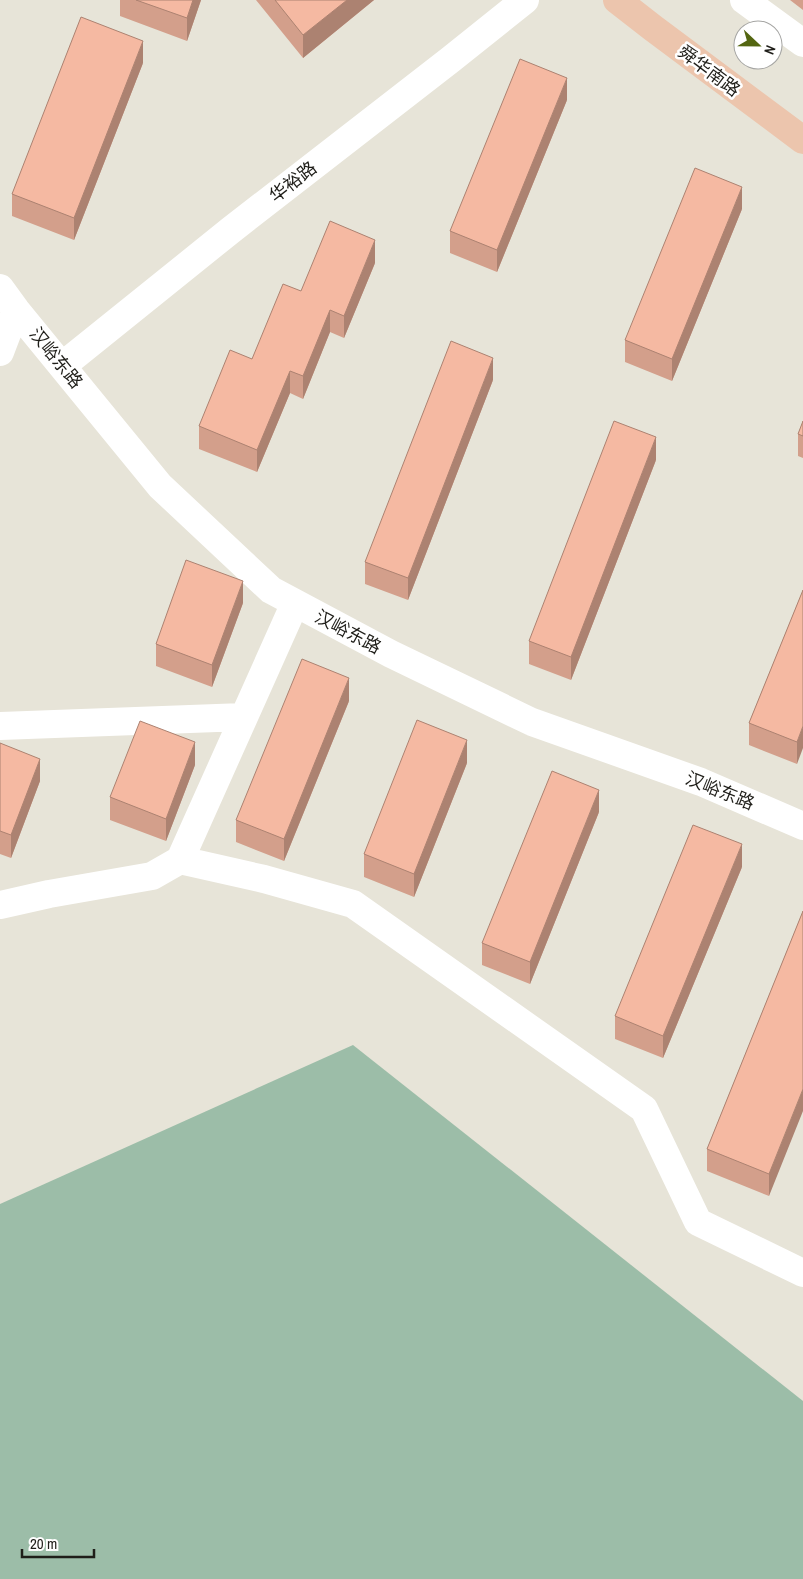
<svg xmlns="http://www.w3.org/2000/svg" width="803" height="1579" font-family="'Archivo Narrow','Noto Sans SC',sans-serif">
	<rect width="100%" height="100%" fill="#e7e4d8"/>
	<path fill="#9cbda8" d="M353,1045l450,356v178h-803v-375z"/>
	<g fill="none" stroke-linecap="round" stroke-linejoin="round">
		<path stroke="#fff" stroke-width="28" d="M744,0l59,43
			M0,288l16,22 144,176 111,104 120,64 141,68 169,60 102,44
			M0,352l16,-42
			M62,366l169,-136 219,-170 75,-60
			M0,726l244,-9
			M180,860l84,19 89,25 291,205 54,113 105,51
			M0,905l49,-11 103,-18 28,-16 115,-257"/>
		<path stroke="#ecc5ad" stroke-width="28" d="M617,0l36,28 150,112"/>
	</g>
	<path fill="#d39f8b" d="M120,0h81l-14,41 -67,-25z
		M256,0h118l-71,58z
		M790,0h13v10z
		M143,63l-69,177 -62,-24v-22z
		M567,100l-70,172 -47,-19v-22z
		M742,209l-70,172 -47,-19v-22z
		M375,263l-31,75 -14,-6 -27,67 -13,-6 -33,79 -58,-23v-23l53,-67z
		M493,380l-85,220 -43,-16v-22z
		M803,421v37l-5,-2v-22z
		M656,460l-85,220 -42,-16v-23z
		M803,590l-6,174 -48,-19v-22z
		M243,603l-31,84 -56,-21v-22z
		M349,701l-65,160 -48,-19v-22z
		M0,743l40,38 -29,77 -11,-4z
		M467,763l-53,134 -50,-20v-23z
		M195,765l-29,76 -56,-21v-23z
		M599,812l-69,172 -48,-19v-22z
		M742,867l-79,191 -48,-19v-23z
		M803,911l-34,285 -62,-25v-22z"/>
	<path fill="#ac8271" d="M193,0h8l-14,41v-23z
		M347,0h27l-71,58v-23z
		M143,41v22l-69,177v-22z
		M567,78v22l-70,172v-22z
		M742,187v22l-70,172v-22z
		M375,240v23l-31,75v-22z
		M330,310v22l-27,67v-23z
		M493,358v22l-85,220v-22z
		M290,371v22l-33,79v-22z
		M656,437v23l-85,220v-23z
		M243,581v22l-31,84v-22z
		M349,678v23l-65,160v-22z
		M803,726v22l-6,16v-22z
		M467,740v23l-53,134v-23z
		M195,742v23l-29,76v-22z
		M40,759v22l-29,77v-23z
		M599,790v22l-69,172v-22z
		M742,844v23l-79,191v-22z
		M803,1089v22l-34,85v-22z"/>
	<path fill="#f5b9a2" stroke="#ac8271" d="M136,0h57l-6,18z
		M275,0h72l-44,35z
		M81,17l62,24 -69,177 -62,-24z
		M520,59l47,19 -70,172 -47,-19z
		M695,168l47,19 -70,172 -47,-19z
		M330,221l45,19 -31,76 -14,-6 -27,66 -13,-5 -33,79 -58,-24 31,-76 22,9 31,-75 18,7z
		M451,341l42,17 -85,220 -43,-16z
		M614,421l42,16 -85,220 -42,-16z
		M803,421v15l-5,-2z
		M186,560l57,21 -31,84 -56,-21z
		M803,590v136l-6,16 -48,-19z
		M302,659l47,19 -65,161 -48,-19z
		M417,720l50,20 -53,134 -50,-20z
		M140,721l55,21 -29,77 -56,-22z
		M0,743l40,16 -29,76 -11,-4z
		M552,771l47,19 -69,172 -48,-19z
		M693,825l49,19 -79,192 -48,-20z
		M803,911v178l-34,85 -62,-25z"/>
	<g text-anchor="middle" stroke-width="5" stroke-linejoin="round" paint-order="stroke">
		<g font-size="18" fill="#1f1e19" stroke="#fff">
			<text transform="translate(709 71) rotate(37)" y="6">舜华南路</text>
			<text transform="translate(293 182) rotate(-38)" y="6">华裕路</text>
			<text transform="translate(56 358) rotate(51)" y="6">汉峪东路</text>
			<text transform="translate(348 632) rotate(28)" y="6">汉峪东路</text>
			<text transform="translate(720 791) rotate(22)" y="6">汉峪东路</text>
		</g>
	</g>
	<g transform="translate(758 45) rotate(112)"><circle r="24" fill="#ffffff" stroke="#a5a5a3"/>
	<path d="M0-4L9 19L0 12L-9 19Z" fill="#546611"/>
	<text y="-8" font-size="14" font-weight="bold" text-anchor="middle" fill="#1f1e19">N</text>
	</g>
	<path d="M22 1549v8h72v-8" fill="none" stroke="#1f1e19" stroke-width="2.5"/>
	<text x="30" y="1549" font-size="15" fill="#1f1e19" stroke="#ffffff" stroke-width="4" paint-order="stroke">20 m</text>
</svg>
